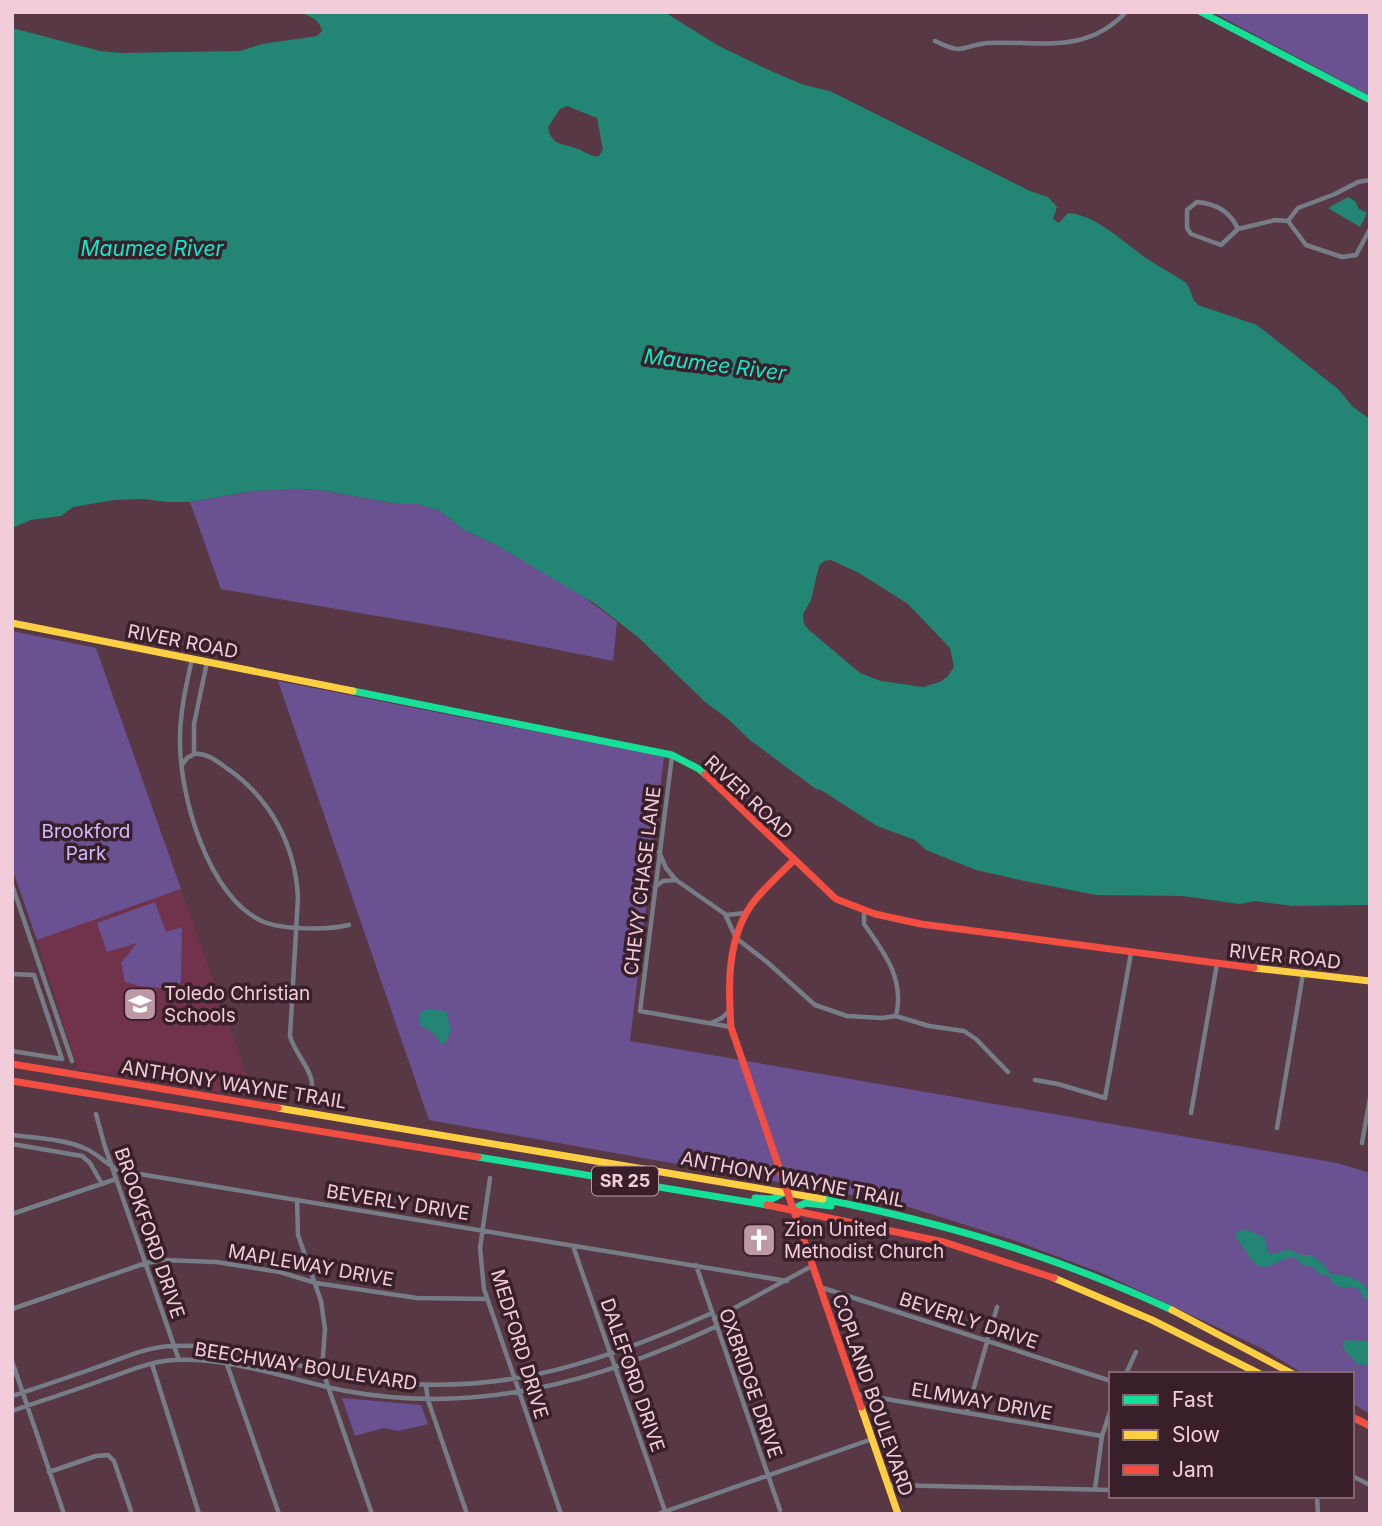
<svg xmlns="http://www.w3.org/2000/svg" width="1382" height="1526" font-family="Inter,sans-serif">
	<rect width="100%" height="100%" fill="#583845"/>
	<path fill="#70334b" d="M181,889l74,208 -177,-28 -41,-129z"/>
	<path fill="#6a5292" d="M1212,12h158v84z
		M295,489l26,1 76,14h20l23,7 24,19 34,16 74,42 45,34 -4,39 -154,-31 -238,-41 -31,-87 62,-11z
		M12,631l84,17 85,241 -144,51 -25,-72z
		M278,681l386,76 -34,284 707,122 33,10v241l-18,-11v-29h-48l-41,-25 -159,-75 -91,-34 -117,-37 -467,-83z
		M155,902l11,30 16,-5 -1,55 -7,7 -35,-3 -14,-4 -4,-19 16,-20 -30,9 -10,-29z
		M342,1398l79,7 7,19 -30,7 -14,-3 -29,8z"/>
	<path fill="#238573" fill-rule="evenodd" d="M298,12h366l55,34 54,26 31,13 26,6 200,100 18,6 9,10 -4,12 6,4 9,-10c29,1 60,34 84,49 11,7 22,13 33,20 7,7 5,16 13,23l59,20 81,64 15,18 17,12v486l-78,1 -36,-5 -17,3 -56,-8 -87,-1 -71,-14 -49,-11 -50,-20 -11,-10 -38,-14 -56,-36 -5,-1 -65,-48 -23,-22 -23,-17 -67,-65 -44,-34 -96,-57 -34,-16 -24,-19 -23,-7h-20l-76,-14 -26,-1 -43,2 -62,11h-22l-24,-3 -30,1 -41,7 -12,9 -30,4 -19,8v-500l88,23 22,2 118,-2 22,-7 55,-8 5,-5c-2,-12 -14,-16 -24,-19zM567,106l30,12 6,32 -4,6c-9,1 -13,-4 -21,-7 -15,-6 -27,-3 -30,-22l12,-18zM831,560l28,13 49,31 42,44 4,19 -6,9 -8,6 -17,5 -42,-6 -21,-8 -51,-43 -5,-6 -1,-10 8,-14 8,-34 5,-5z
		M1348,197l7,4 4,8 8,4 -7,14 -32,-19z
		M428,1009l18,2 5,20 -6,12 -4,1 -8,-11 -13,-8 -1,-12z
		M1241,1230h6l17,7 4,16 7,1 13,-5 13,6h10l13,10 5,9c19,1 41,6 41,27l-5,-2 -8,-11c-15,-3 -20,4 -29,-12l-9,-2c-4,-6 -8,-10 -16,-8l-8,-9c-20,0 -32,25 -48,-4 -4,-8 -8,-8 -12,-19z
		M1345,1340l25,1v25l-13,-2 -15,-17z"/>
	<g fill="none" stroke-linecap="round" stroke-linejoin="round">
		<path stroke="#767d86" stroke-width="4.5" d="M935,41c31,15 24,5 52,2 50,-3 98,13 139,-31
			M1288,221l18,24 36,12 14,-2 14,-26
			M1238,229c-8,-18 -22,-25 -41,-27l-10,8v18l4,6 30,11 17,-16 37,-9 13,1 10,-13 37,-14 23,-12 12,-2
			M192,659c-6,27 -12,53 -12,80 -1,55 28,160 84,183 20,8 64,8 85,3
			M194,754c12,-2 24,8 34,15 43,30 67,76 70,128l-8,139c5,19 27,38 21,55
			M194,754v-30l13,-62
			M672,756l-32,255 91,16
			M182,765l5,-7 7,-4
			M659,852l7,16 10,12 49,34 11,24 31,24 48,43 32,11 35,2 14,-2 33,10 35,5 12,8 32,33
			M12,885l60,176
			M655,887l8,-6 12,-1
			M864,912v12c20,28 41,55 32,92
			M726,915l19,-2
			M12,974l22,1 28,84 -50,-8
			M711,1023l11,-5 7,-7
			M1035,1080l23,4 47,14 26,-145
			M1191,1113l26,-149
			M96,1114l9,33 74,213
			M1277,1128l26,-154
			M12,1135c23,3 51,4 72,13 14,5 23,18 37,23l666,110
			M1362,1143l8,-45
			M12,1144l70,12 8,7 12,21
			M490,1178l-10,70 4,41 77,225
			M297,1200l1,35 23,66 4,28 -3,40 50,145
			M12,1214l104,-35
			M573,1246l93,268
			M696,1265l84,245
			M820,1287l291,94
			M12,1309l134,-46 17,-3 53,2 64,10 36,11 101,15 70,1
			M714,1319l98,-53
			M222,1350l57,164
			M12,1361l52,153
			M152,1364l47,150
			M1126,1374l10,-22
			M426,1386l2,14 39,114
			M857,1394l245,42
			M12,1396c30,-10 61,-20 91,-31 23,-8 47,-19 71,-19 61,-3 119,21 178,31 133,24 240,-10 360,-64
			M12,1411c32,-11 64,-21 96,-33 21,-7 43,-17 66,-18 59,-3 116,20 172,31 131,24 252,-9 371,-65
			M967,1412l30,-105
			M49,1472l47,-16 12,-1 6,6 18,53
			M1352,1476l18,9
			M889,1485l222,5
			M1095,1489l7,-53 9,-27
			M1317,1496l1,18
			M658,1514l214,-75"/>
		<path stroke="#16e098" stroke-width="7" d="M1201,12l169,88
			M353,691l319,64 27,14 6,5
			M478,1157l289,48
			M755,1198l17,1 13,-7
			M823,1199c126,25 232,57 349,111
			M792,1209l14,-6 25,3"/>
		<path stroke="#ffcf43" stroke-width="7" d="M12,623l341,68
			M1254,968l116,13
			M278,1108l545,91
			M1054,1278l98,42 108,54
			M1172,1310l121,64
			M861,1407l37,107"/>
		<path stroke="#f24e42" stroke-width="7" d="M705,774l131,125 39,15 46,10 333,44
			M794,860c-14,14 -30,28 -42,44 -25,35 -24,82 -21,123l130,380
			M12,1064l266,44
			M12,1081l466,76
			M767,1205l177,37 110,36
			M1352,1417l18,9"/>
	</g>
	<defs>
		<g id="school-square" transform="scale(1.75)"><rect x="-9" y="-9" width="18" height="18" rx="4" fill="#bc99a5" stroke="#391f29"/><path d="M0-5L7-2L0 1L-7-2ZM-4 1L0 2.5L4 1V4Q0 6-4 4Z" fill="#fff"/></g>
		<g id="church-square" transform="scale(1.75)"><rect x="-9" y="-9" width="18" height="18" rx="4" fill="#bc99a5" stroke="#391f29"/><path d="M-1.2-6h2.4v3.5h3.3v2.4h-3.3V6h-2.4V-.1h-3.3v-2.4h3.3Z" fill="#fff"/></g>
	</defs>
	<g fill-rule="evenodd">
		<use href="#school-square" x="140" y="1004"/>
		<use href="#church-square" x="759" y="1240"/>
	</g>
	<g text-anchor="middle" stroke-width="7" stroke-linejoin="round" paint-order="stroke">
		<rect fill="#391f29" stroke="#ba99a4" stroke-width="2" x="592" y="1166.5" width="66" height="29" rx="5"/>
		<g font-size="18" font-weight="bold" fill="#f2cdd9">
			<text x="625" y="1187">SR 25</text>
		</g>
		<g font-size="19" fill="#f2cdd9" stroke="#391f29">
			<text transform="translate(183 641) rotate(11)" y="7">RIVER ROAD</text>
			<text transform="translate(749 797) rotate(43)" y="7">RIVER ROAD</text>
			<text transform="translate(642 881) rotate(-83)" y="7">CHEVY CHASE LANE</text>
			<text transform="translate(1285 956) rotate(6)" y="7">RIVER ROAD</text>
			<text transform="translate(234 1084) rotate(9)" y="7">ANTHONY WAYNE TRAIL</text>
			<text transform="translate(793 1179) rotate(11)" y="7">ANTHONY WAYNE TRAIL</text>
			<text transform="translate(398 1202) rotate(9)" y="7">BEVERLY DRIVE</text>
			<text transform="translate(150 1233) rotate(71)" y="7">BROOKFORD DRIVE</text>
			<text transform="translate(311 1265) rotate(10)" y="7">MAPLEWAY DRIVE</text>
			<text transform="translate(969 1320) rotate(18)" y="7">BEVERLY DRIVE</text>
			<text transform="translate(520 1344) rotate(73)" y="7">MEDFORD DRIVE</text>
			<text transform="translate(306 1366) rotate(9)" y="7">BEECHWAY BOULEVARD</text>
			<text transform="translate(633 1375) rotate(71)" y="7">DALEFORD DRIVE</text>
			<text transform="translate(751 1383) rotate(71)" y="7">OXBRIDGE DRIVE</text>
			<text transform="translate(873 1395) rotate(71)" y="7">COPLAND BOULEVARD</text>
			<text transform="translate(982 1401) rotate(10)" y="7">ELMWAY DRIVE</text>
		</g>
		<g font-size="19" fill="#cebcfe" stroke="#391f29">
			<text x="86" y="838">Brookford<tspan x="86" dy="22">Park</tspan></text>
		</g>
		<g font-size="19" fill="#f2cdd9" stroke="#391f29" text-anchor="start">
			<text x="164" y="1000">Toledo Christian<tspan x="164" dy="22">Schools</tspan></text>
			<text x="784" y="1236">Zion United<tspan x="784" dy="22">Methodist Church</tspan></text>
		</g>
		<g font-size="21" font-style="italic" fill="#0eebc9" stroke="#391f29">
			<text x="152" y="256">Maumee River</text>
			<text transform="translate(715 365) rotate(7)" y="7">Maumee River</text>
		</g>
	</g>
	<rect width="1382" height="1526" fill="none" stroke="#f2cdd9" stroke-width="28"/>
	<rect x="1109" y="1372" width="245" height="126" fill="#391f29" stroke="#83656f" stroke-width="2"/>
	<rect x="1123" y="1395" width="35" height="10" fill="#16e098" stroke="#83656f" stroke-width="2"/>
	<text x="1172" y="1407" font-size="21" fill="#f2cdd9">Fast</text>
	<rect x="1123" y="1430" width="35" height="10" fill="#ffcf43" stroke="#83656f" stroke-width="2"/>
	<text x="1172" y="1442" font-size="21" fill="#f2cdd9">Slow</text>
	<rect x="1123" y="1465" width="35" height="10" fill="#f24e42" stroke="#83656f" stroke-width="2"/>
	<text x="1172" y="1477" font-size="21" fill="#f2cdd9">Jam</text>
</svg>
